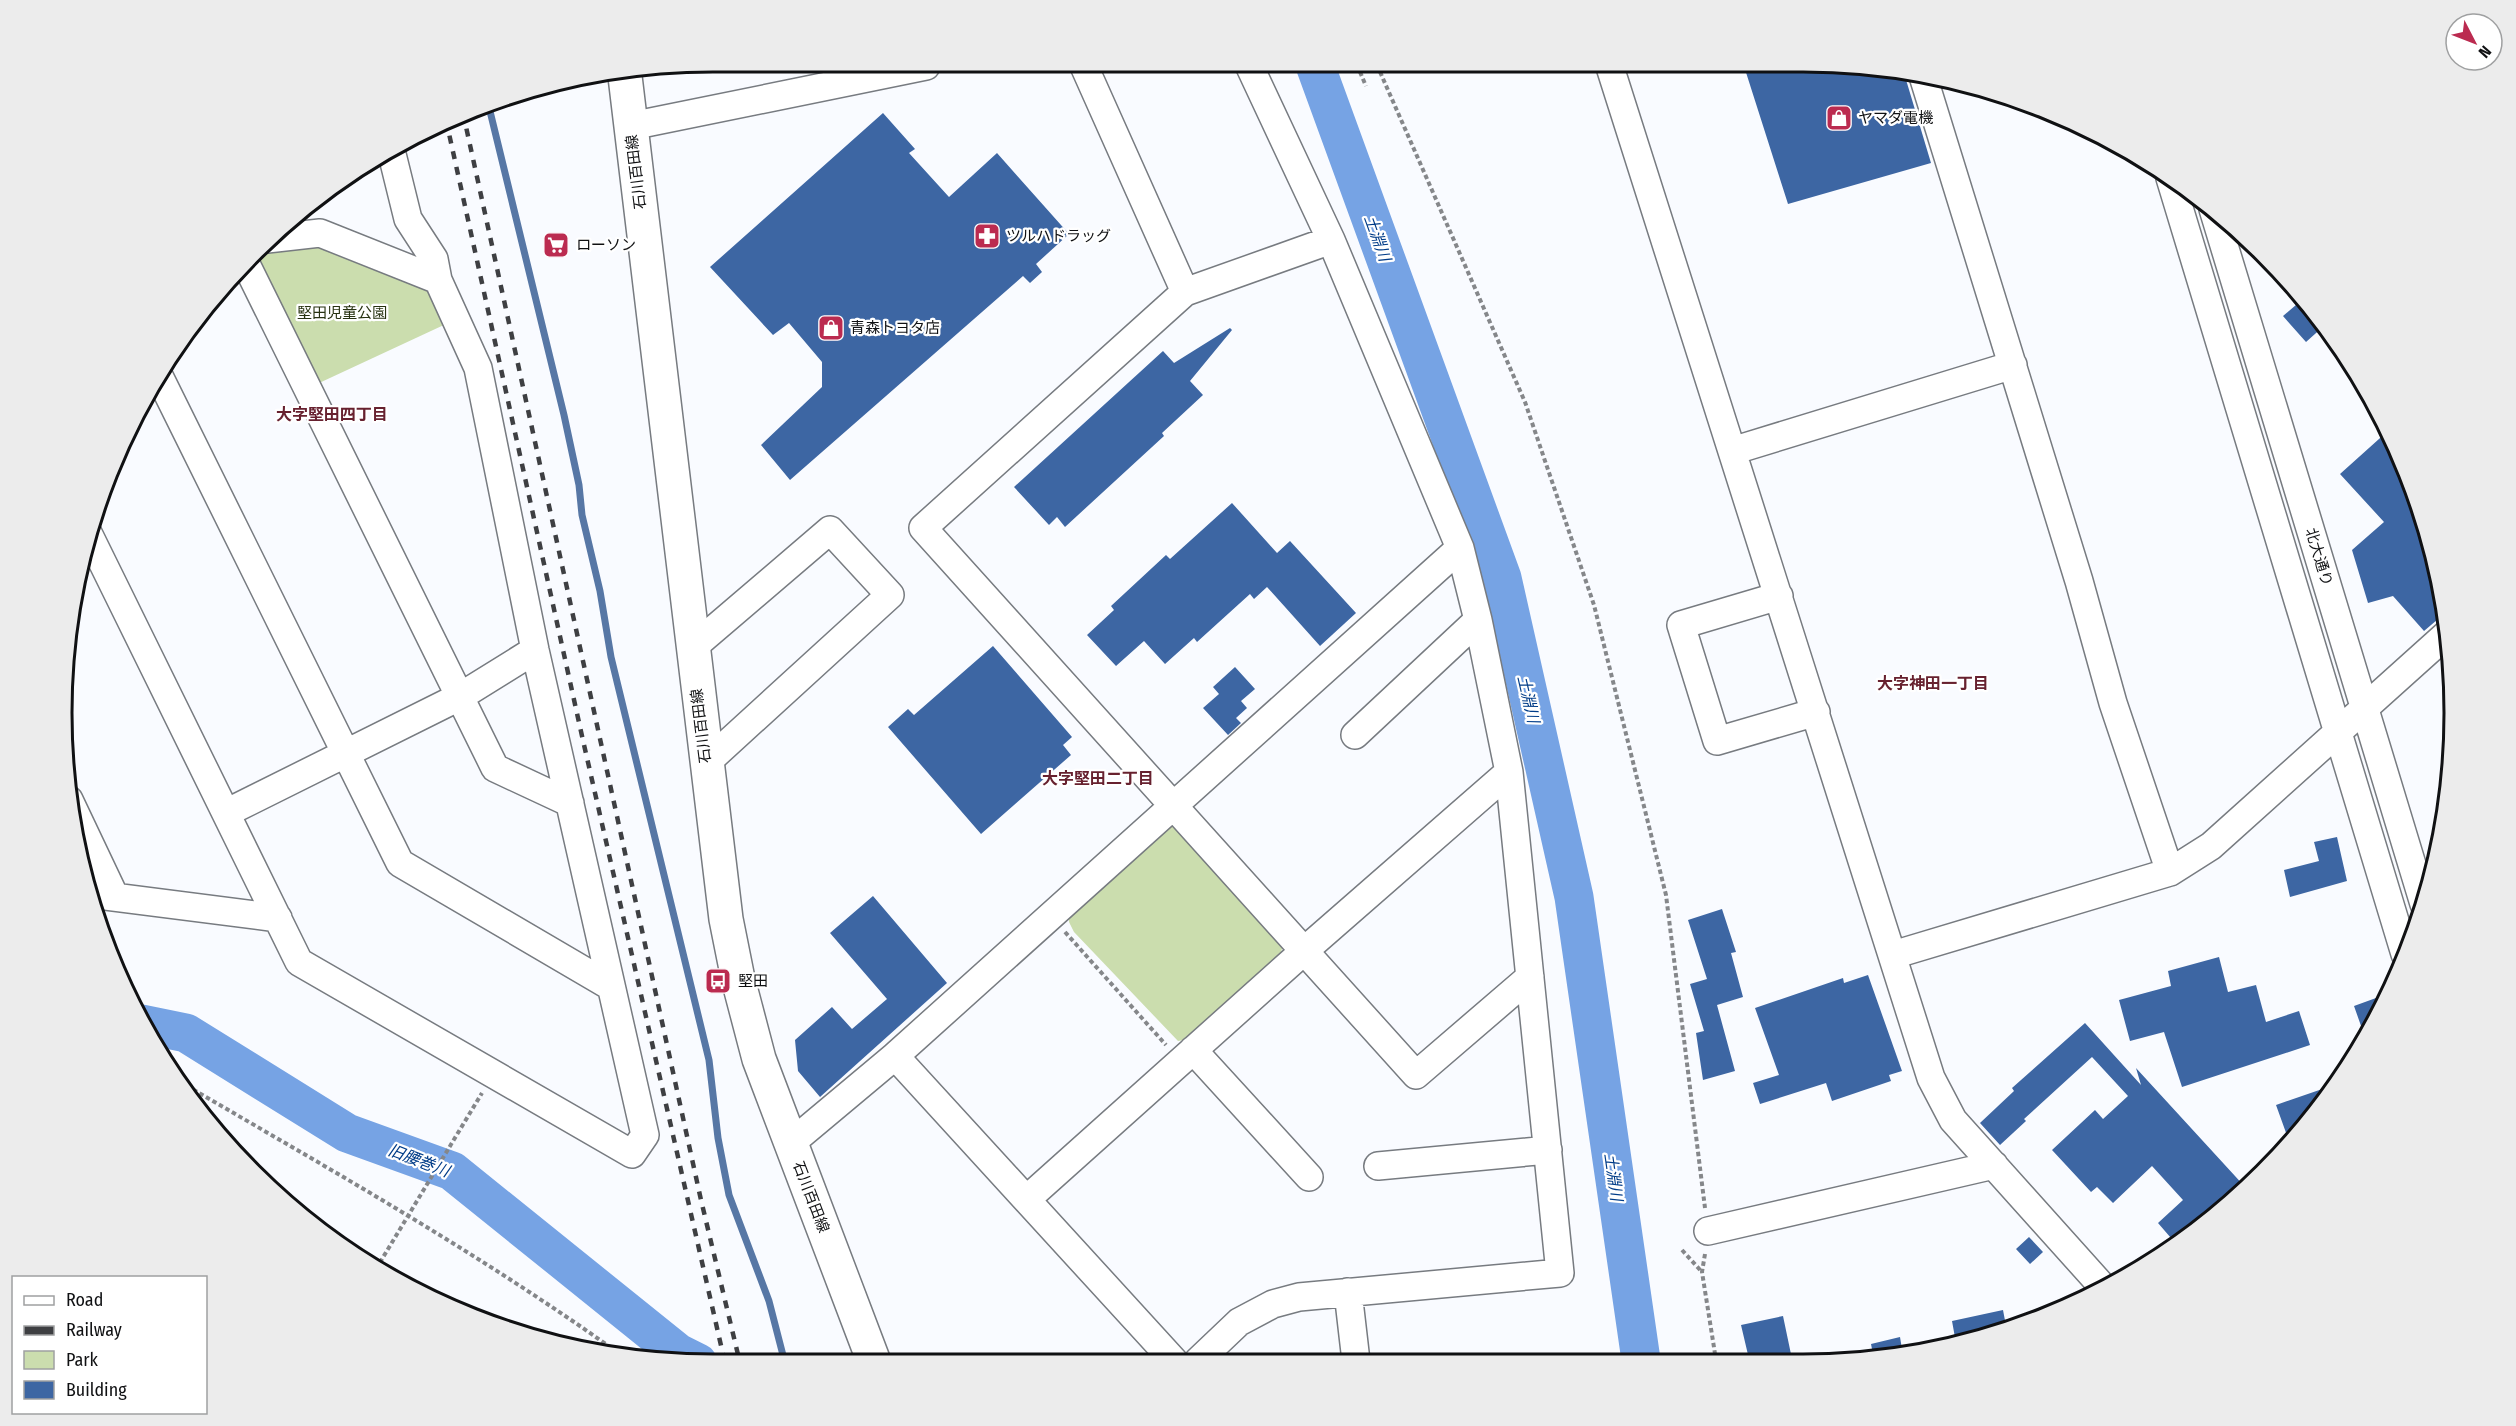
<svg xmlns="http://www.w3.org/2000/svg" width="2516" height="1426" font-family="'Fira Sans Condensed','Noto Sans JP',sans-serif">
	<rect width="100%" height="100%" fill="#f9fbff"/>
	<path fill="#cbddae" d="M315,245l111,43 20,36 -129,60 -64,-132z
		M1176,824l107,118 -2,12 -91,85 -12,2 -104,-109 -5,-10v-11l94,-86z"/>
	<g fill="none" stroke-linecap="round" stroke-linejoin="round">
		<path stroke="#5777a5" stroke-width="7" d="M488,103l76,312 15,70 3,30 18,76 11,66 98,403 9,78 11,57 40,106 16,62"/>
		<path stroke="#76a3e4" stroke-width="39" d="M1315,65l187,513 72,319 67,463
			M142,1024l44,9 161,100 105,38 226,182 20,10"/>
	</g>
	<path fill="#3d66a3" d="M1743,63h102l59,10 27,90 -143,41z
		M883,113l32,36 -6,4 40,44 48,-44 72,81 -33,30 6,8 -12,11 -7,-7 -233,204 -29,-35 61,-58v-25l-33,-39 -16,12 -63,-68z
		M2303,299l22,26 -19,17 -23,-26z
		M1230,328l2,2 -42,51 13,14 -41,38 2,3 -99,91 -8,-10 -8,8 -35,-38 149,-136 11,12z
		M2389,430l43,115 12,69 -20,17 -31,-35 -25,7 -16,-53 32,-28 -44,-48z
		M1232,503l45,50 13,-12 66,72 -36,33 -53,-59 -13,12 -4,-5 -53,48 -3,-4 -29,26 -21,-23 -28,25 -29,-31 27,-25 -3,-4 55,-51 4,4z
		M993,646l79,91 -9,8 8,10 -90,79 -93,-107 20,-18 6,6z
		M1235,667l20,22 -14,12 6,7 -11,10 5,5 -13,12 -25,-27 16,-14 -6,-7z
		M2337,837l10,44 -57,16 -6,-27 35,-9 -5,-19z
		M873,896l74,87 -127,114 -22,-26 -3,-31 37,-33 20,22 35,-30 -57,-66z
		M1722,909l14,43 -5,1 12,44 -26,8 18,66 -32,9 -7,-47 8,-2 -14,-47 17,-5 -19,-59z
		M2219,957l9,35 28,-7 10,37 33,-11 11,34 -128,42 -18,-55 -34,9 -11,-41 52,-14 -3,-15z
		M1868,975l34,96 -13,4 2,6 -59,20 -6,-18 -66,21 -7,-21 26,-8 -24,-67 88,-30 1,5z
		M2387,994l-20,45 -1,1 -12,-34z
		M2085,1023l56,62 -5,-17 110,120 -69,57 -19,-22 25,-23 -31,-34 -39,37 -16,-16 -6,5 -39,-42 43,-40 8,9 25,-23 -36,-39 -68,62 2,2 -26,24 -20,-22 34,-32 -2,-3z
		M2331,1086l-23,30 -19,25 -13,-36z
		M2029,1237l14,15 -13,12 -14,-15z
		M2003,1310l4,21 -51,12 -4,-22z
		M1783,1316l9,43h-43l-8,-34z
		M1900,1337l3,18 -29,4 -3,-15z"/>
	<g fill="none" stroke-linecap="round" stroke-linejoin="round">
		<g stroke="#777b80" stroke-width="30">
			<path id="minor" d="M1609,64l322,1014 22,42 149,166
				M1084,66l101,226
				M1923,76l156,505 34,122 57,169
				M631,126l295,-60
				M391,150l17,69 26,40 4,21
				M2170,178l235,776
				M2213,209l211,695
				M1331,240l-146,52 -262,236 493,547 114,-98
				M245,262l250,506 75,35
				M158,374l242,489 210,123
				M1732,451l281,-86
				M88,533l211,429 333,192 13,-19 -110,-485 -57,-282 -40,-88 -118,-47 -53,6
				M1779,596l-98,29 36,116 99,-29
				M692,648l138,-118 60,65 -184,168
				M1355,735l123,-115
				M69,800l46,97
				M226,813l235,-117 74,-46
				M90,894l188,24
				M1893,955l277,-83 41,-26 236,-212
				M1193,1050l116,127
				M895,1056l279,305
				M791,1143l104,-87 565,-508
				M1378,1166l170,-16
				M1027,1199l277,-248 205,-179
				M1708,1231l286,-66
				M1348,1292l8,69
				M1198,1361l41,-39 34,-18 26,-7 261,-24 -51,-501 -31,-152 -18,-72 -129,-308 -82,-175"/>
		</g>
		<g stroke="#777b80" stroke-width="36">
			<path id="major" d="M624,68l102,851 12,60 21,80 115,303"/>
		</g>
		<path stroke="#85878a" stroke-width="4" stroke-dasharray="4.5 3" stroke-linecap="butt" d="M1357,65l9,21
			M1377,65l148,337 69,203 72,290 39,313
			M1065,932l101,113
			M180,1082c148,86 297,170 437,270
			M1682,1250l19,21
			M1705,1254l-3,18 14,88
			M376,1269l106,-176"/>
		<use href="#minor" stroke="#fff" stroke-width="27"/>
		<use href="#major" stroke="#fff" stroke-width="33"/>
		<path stroke="#3e3f42" stroke-width="4.5" stroke-dasharray="8 8" stroke-linecap="butt" d="M463,113l238,1087 39,163
			M446,120l136,616 143,627"/>
	</g>
	<defs>
		<g id="shop-square" transform="scale(1.35)"><rect x="-9" y="-9" width="18" height="18" rx="4" fill="#bb2b50" stroke="#fff"/><path d="M-5-2.5h2.3a2.7 3.5 0 0 1 5.4 0H5L5.5 6h-11ZM-1.5-2.5h3a1.5 2.3 0 0 0-3 0Z" fill="#fff"/></g>
		<g id="pharmacy-square" transform="scale(1.35)"><rect x="-9" y="-9" width="18" height="18" rx="4" fill="#bb2b50" stroke="#fff"/><path d="M-2-6h4v4h4v4h-4v4h-4v-4h-4v-4h4Z" fill="#fff"/></g>
		<g id="supermarket-square" transform="scale(1.35)"><rect x="-9" y="-9" width="18" height="18" rx="4" fill="#bb2b50" stroke="#fff"/><path d="M-6-5.5h2.5l.6 2H6L4.5 2H-2.5L-4.4-4H-6ZM-1.5 3.2a1.3 1.3 0 1 0 .1 0ZM3 3.2a1.3 1.3 0 1 0 .1 0Z" fill="#fff"/></g>
		<g id="bus-square" transform="scale(1.35)"><rect x="-9" y="-9" width="18" height="18" rx="4" fill="#bb2b50" stroke="#fff"/><path d="M-5-6H5V4H4V6H2V4H-2V6H-4V4H-5ZM-3.5-4V0h7V-4ZM-3.5 1.2v1.5H-2V1.2ZM2 1.2v1.5H3.5V1.2Z" fill="#fff"/></g>
	</defs>
	<g fill-rule="evenodd">
		<use href="#shop-square" x="1839" y="118"/>
		<use href="#pharmacy-square" x="987" y="236"/>
		<use href="#supermarket-square" x="556" y="245"/>
		<use href="#shop-square" x="831" y="328"/>
		<use href="#bus-square" x="718" y="981"/>
	</g>
	<g text-anchor="middle" stroke-width="4.5" stroke-linejoin="round" paint-order="stroke">
		<g font-size="15" fill="#101113" stroke="#fff" text-anchor="start">
			<text x="1858" y="123">ヤマダ電機</text>
			<text x="1006" y="241">ツルハドラッグ</text>
			<text x="576" y="250">ローソン</text>
			<text x="850" y="333">青森トヨタ店</text>
			<text x="738" y="986">堅田</text>
		</g>
		<g font-size="15" fill="#101113" stroke="#fff">
			<text transform="translate(636 172) rotate(-97)" y="5">石川百田線</text>
			<text transform="translate(2319 557) rotate(73)" y="5">北大通り</text>
			<text transform="translate(701 726) rotate(-97)" y="5">石川百田線</text>
			<text transform="translate(811 1197) rotate(69)" y="5">石川百田線</text>
		</g>
		<g font-size="15" fill="#283312" stroke="#fff">
			<text x="342" y="318">堅田児童公園</text>
		</g>
		<g font-size="16" font-style="italic" fill="#003c88" stroke="#fff">
			<text transform="translate(1378 238) rotate(70)" y="6">土淵川</text>
			<text transform="translate(1529 699) rotate(77)" y="6">土淵川</text>
			<text transform="translate(419 1160) rotate(21)" y="6">旧腰巻川</text>
			<text transform="translate(1614 1177) rotate(82)" y="6">土淵川</text>
		</g>
		<g font-size="16" font-weight="bold" fill="#67212f" stroke="#fff">
			<text x="332" y="420">大字堅田四丁目</text>
			<text x="1933" y="689">大字神田一丁目</text>
			<text x="1098" y="784">大字堅田二丁目</text>
		</g>
	</g>
	<path d="M0 0H2516V1426H0ZM713 72H1803A641 641 0 0 1 2444 713V713A641 641 0 0 1 1803 1354H713A641 641 0 0 1 72 713V713A641 641 0 0 1 713 72Z" fill="#ececec" fill-rule="evenodd"/>
	<path fill="none" stroke="#101113" stroke-width="3" d="M713 72H1803A641 641 0 0 1 2444 713V713A641 641 0 0 1 1803 1354H713A641 641 0 0 1 72 713V713A641 641 0 0 1 713 72Z"/>
	<rect x="12" y="1276" width="195" height="138" fill="#ffffff" stroke="#9fa0a1" stroke-width="1.5"/>
	<rect x="24" y="1296" width="30" height="9" fill="#ffffff" stroke="#9fa0a1" stroke-width="1.5"/>
	<text x="66" y="1306" font-size="18" fill="#101113">Road</text>
	<rect x="24" y="1326" width="30" height="9" fill="#3e3f42" stroke="#9fa0a1" stroke-width="1.5"/>
	<text x="66" y="1336" font-size="18" fill="#101113">Railway</text>
	<rect x="24" y="1351" width="30" height="18" fill="#cbddae" stroke="#9fa0a1" stroke-width="1.5"/>
	<text x="66" y="1366" font-size="18" fill="#101113">Park</text>
	<rect x="24" y="1381" width="30" height="18" fill="#3d66a3" stroke="#9fa0a1" stroke-width="1.5"/>
	<text x="66" y="1396" font-size="18" fill="#101113">Building</text>
	<g transform="translate(2474 42) rotate(132)"><circle r="28" fill="#ffffff" stroke="#9fa0a1" stroke-width="1.5"/>
	<path d="M0-4.5L10 22L0 15L-10 22Z" fill="#bb2b50"/>
	<text y="-9" font-size="16" font-weight="bold" text-anchor="middle" fill="#101113">N</text>
	</g>
</svg>
